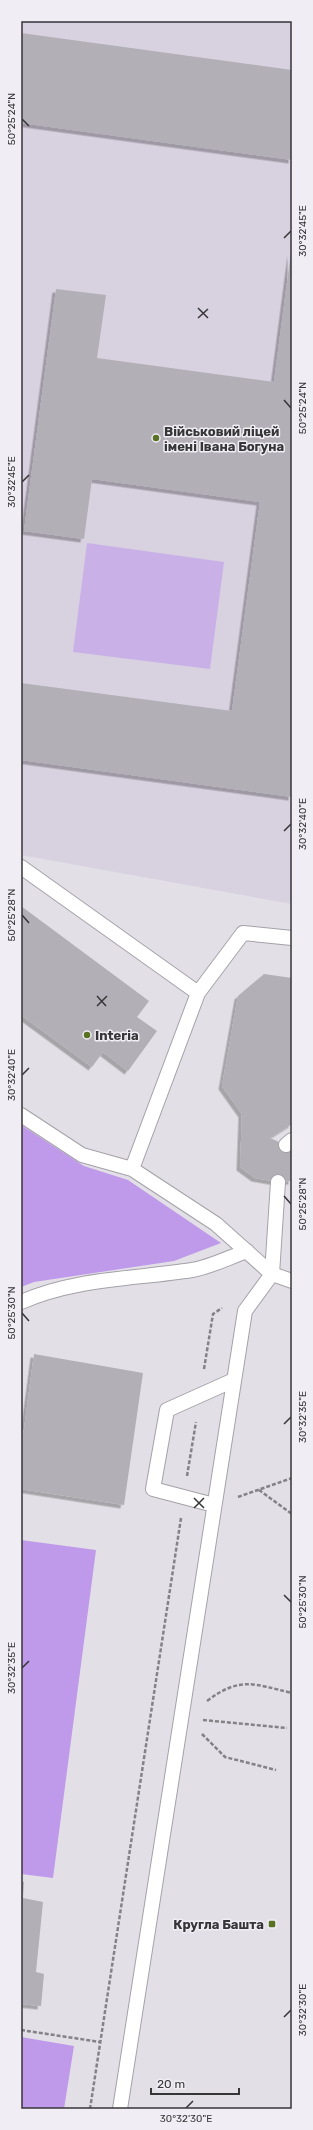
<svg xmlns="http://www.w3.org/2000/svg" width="313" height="2130" font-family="Rubik,sans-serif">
	<defs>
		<filter id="shadow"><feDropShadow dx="-3.5" dy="3.5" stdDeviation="0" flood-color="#0004"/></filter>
	</defs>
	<rect width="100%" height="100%" fill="#e3dfe7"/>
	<path fill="#d8d1e0" d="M21,21h271v883l-271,-49z"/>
	<path fill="#c9b1e7" d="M87,543l137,19 -14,107 -137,-17z"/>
	<path fill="#bf9aea" d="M21,1125l63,41 44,14 93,63 -47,18 -140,21 -13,5z
		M21,1540l75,10 -43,328 -32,-4z
		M21,2037l53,9 -10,63h-43z"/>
	<path fill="#b2afb6" filter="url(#shadow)" d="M21,33l271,37v90l-271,-37z
		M291,252l1,545 -271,-37v-77l211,28 28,-209 -168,-23 -8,60 -60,-8 32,-242 50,6 -9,63 177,24z
		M21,906l128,95 -12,16 20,14 -29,40 -25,-19 -11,15 -71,-52z
		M264,974l28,4v146l-22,14 16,7 6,-1v37l-14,1 -23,-4 -15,-11 2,-53 -20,-28 16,-90z
		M34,1354l109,19 -19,132 -103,-16v-37z
		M21,1881l3,1 -1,16 20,4 -7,70 8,2 -3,32 -20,-2z"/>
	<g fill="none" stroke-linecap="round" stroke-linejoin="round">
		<g stroke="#a4a2a9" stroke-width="16">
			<path id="service" d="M21,867l177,126 -66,176
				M198,993l45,-60 49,5
				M21,1115l61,40 50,14 84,55 56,50 20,7
				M286,1145l6,-5
				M21,1302c54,-24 114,-23 171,-32 18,-3 38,-13 55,-19
				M214,1505l-61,-16 14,-79 67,-30
				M120,2109l125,-798 27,-37 6,-92"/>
		</g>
		<path stroke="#848287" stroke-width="2.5" stroke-dasharray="4 2" stroke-linecap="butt" d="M204,1369l9,-55 9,-6
			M187,1476l9,-54
			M259,1490l33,24
			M238,1497l54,-19
			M207,1701c33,-25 47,-17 85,-8
			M203,1720l84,8
			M202,1734l23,23 51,13
			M21,2030l79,12
			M90,2109l91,-591"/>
		<use href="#service" stroke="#fff" stroke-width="14"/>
	</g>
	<path fill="none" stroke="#363538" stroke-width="1.5" d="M22,119l7,7M284,238l7,-7M198,308l10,10M198,318l10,-9M284,400l7,8M22,482l7,-7M284,831l7,-7M22,915l7,8M97,996l9,10M97,1006l10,-10M22,1075l7,-7M284,1196l7,8M22,1313l7,8M284,1424l7,-7M194,1498l10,10M194,1508l10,-10M284,1595l7,7M22,1668l7,-7M284,2017l7,-7M186,2108l7,-7"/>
	<g fill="#587123" stroke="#f0edf4" stroke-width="1.5">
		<circle cx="156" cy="438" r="4"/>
		<circle cx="87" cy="1035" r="4"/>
		<rect x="268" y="1920" width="8" height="8" rx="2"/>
	</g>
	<g text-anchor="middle" stroke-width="3" stroke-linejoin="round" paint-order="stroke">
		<g font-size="13" font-weight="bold" fill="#363538" stroke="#f0edf4" text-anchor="start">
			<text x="164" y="436">Військовий ліцей<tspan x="164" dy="15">імені Івана Богуна</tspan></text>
			<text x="95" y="1040">Interia</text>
			<text x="264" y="1929" text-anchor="end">Кругла Башта</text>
		</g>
	</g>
	<rect width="313" height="2130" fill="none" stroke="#f0edf4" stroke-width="44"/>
	<path d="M151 2088v6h88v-6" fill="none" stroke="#363538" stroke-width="2"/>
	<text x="157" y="2088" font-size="12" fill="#363538" stroke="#f0edf4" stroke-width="3" paint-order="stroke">20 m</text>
	<rect x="22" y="22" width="269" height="2086" fill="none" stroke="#363538" stroke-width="1.5"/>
	<g font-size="10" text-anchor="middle" fill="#363538">
		<text transform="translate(11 119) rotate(-90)" y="4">50°25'24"N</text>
		<text transform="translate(302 231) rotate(-90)" y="4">30°32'45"E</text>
		<text transform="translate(302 408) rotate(-90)" y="4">50°25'24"N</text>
		<text transform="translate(11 482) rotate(-90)" y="4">30°32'45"E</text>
		<text transform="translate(302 824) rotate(-90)" y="4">30°32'40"E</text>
		<text transform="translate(11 915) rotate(-90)" y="4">50°25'28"N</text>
		<text transform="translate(11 1075) rotate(-90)" y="4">30°32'40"E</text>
		<text transform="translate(302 1204) rotate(-90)" y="4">50°25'28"N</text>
		<text transform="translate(11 1313) rotate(-90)" y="4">50°25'30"N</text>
		<text transform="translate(302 1417) rotate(-90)" y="4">30°32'35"E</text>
		<text transform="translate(302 1602) rotate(-90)" y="4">50°25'30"N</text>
		<text transform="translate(11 1668) rotate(-90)" y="4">30°32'35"E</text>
		<text transform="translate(302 2010) rotate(-90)" y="4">30°32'30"E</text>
		<text x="186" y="2122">30°32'30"E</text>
	</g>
</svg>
